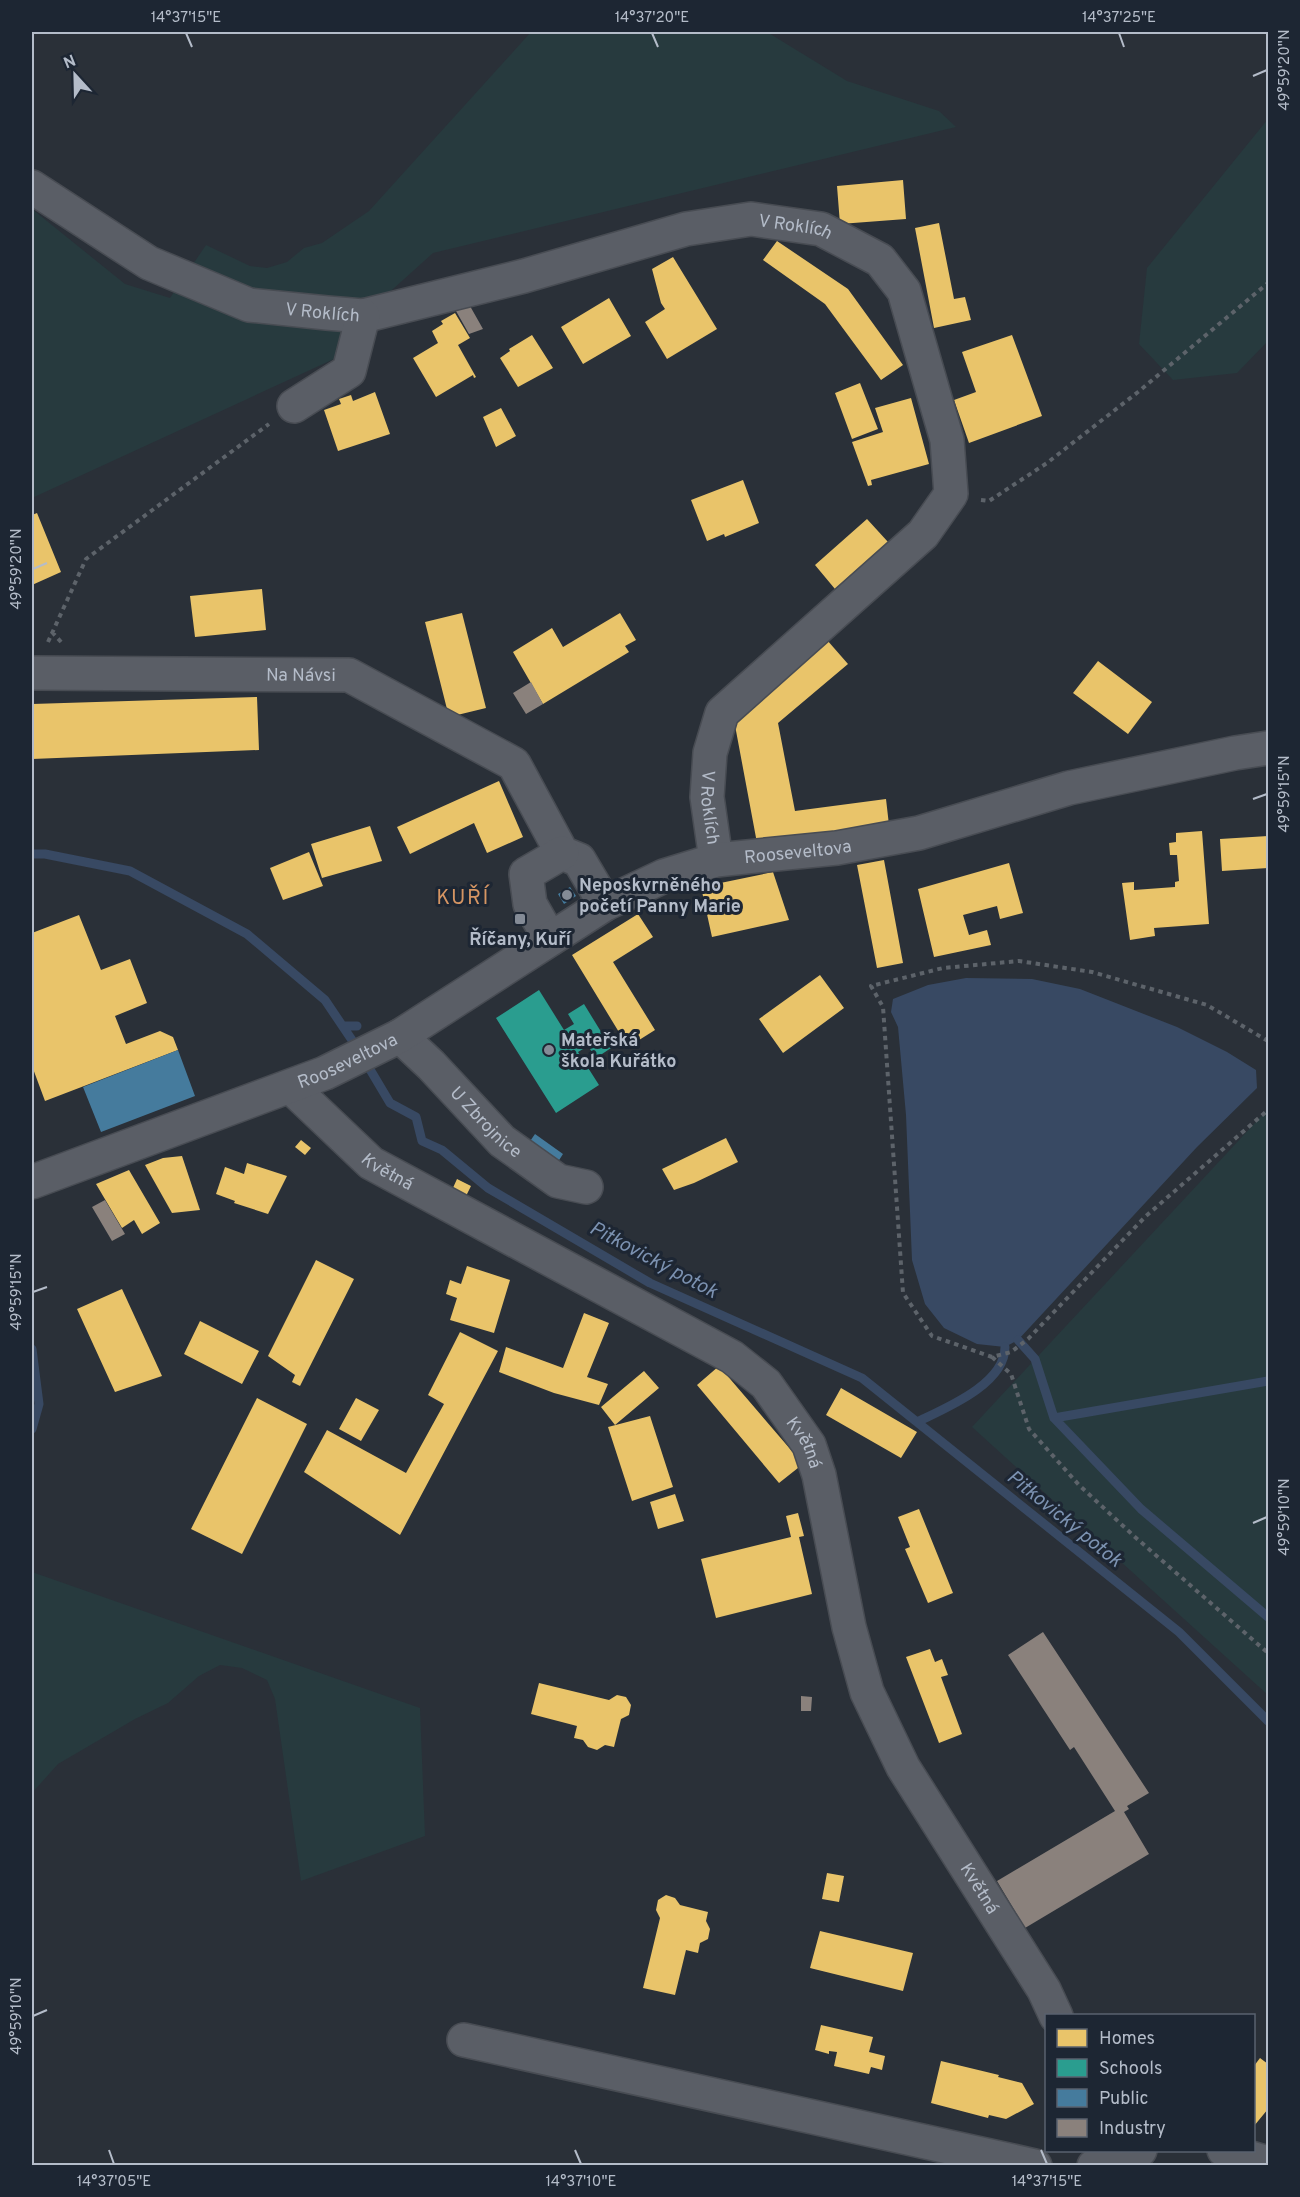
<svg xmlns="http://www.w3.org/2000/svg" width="1300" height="2197" font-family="Overpass,sans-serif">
	<rect width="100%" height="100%" fill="#2a3038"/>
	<path fill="#273a3e" d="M531,32h236l80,49 92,30 17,16 -523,126 -70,63 -3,31 -328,151v-289l93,75 45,14 36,-53 44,21 17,2 20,-6 17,-14 18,-5 47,-32z
		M1268,119v222l-31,32 -64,7 -34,-36 8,-76z
		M1268,1109v586l-296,-268z
		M32,1572l388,136 5,128 -124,45 -26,-182 -8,-19 -25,-12 -22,-3 -21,11 -31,27 -33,16 -77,45 -26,29z"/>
	<path fill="#384963" d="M966,978l66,1 48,10 97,38 50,25 29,18 1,18 -60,59 -179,193 -13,7 -28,-3 -33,-16 -19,-24 -13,-44 -6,-145 -8,-88 -7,-15 2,-13 35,-14z"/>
	<path fill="#e9c46a" d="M903,180l3,39 -66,5 -3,-38z
		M939,223l15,76 11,-2 6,23 -37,8 -19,-100z
		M777,241l71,48 55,76 -22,15 -56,-76 -62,-44z
		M673,257l44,72 -50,30 -22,-37 20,-13 -4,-6 -9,-34z
		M609,298l22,38 -48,28 -22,-37z
		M455,313l15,25 -12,7 18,32 -2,1 -1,-3 -37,22 -23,-39 25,-15 -6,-12 11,-7 -2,-3z
		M532,335l21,33 -35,19 -18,-29 10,-7 -1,-2z
		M1012,335l30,81 -73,27 -15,-43 22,-8 -14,-40z
		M860,383l18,46 -26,10 -17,-46z
		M375,392l15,42 -52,17 -14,-41 17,-6 -2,-5 12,-4 2,6z
		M911,398l18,66 -58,16 1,5 -4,1 -16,-44 31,-10 -8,-24z
		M501,408l15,28 -20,11 -13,-30z
		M743,480l16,43 -34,14 -1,-3 -17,7 -16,-41z
		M37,513l24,59 -29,13v-70z
		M867,519l21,23 -53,47 -20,-24z
		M262,589l4,41 -71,7 -5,-41z
		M462,613l24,95 -37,9 -24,-95z
		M620,613l16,27 -11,6 4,6 -86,52 -30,-52 39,-24 11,19z
		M827,640l21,24 -70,59 17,88 91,-12 3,26 -132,18 -23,-123z
		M1098,661l54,41 -24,32 -55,-41z
		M257,697l2,53 -227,9v-55z
		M499,781l24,56 -36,16 -13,-30 -64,31 -13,-27z
		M370,826l12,35 -60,17 -11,-34z
		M1202,831l7,93 -55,4 1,8 -25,4 -8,-57 12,-1v8l41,-3v-5l4,-1 -2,-26h-7l-1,-12 7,-1v-9z
		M1268,836v32l-46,3 -2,-32z
		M309,852l14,34 -40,14 -13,-32z
		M884,860l19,103 -26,5 -20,-103z
		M1009,863l14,50 -23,6 -3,-13 -34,9 6,20 18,-5 4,15 -57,12 -16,-68z
		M773,872l16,48 -77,17 -11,-50z
		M638,914l15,23 -40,25 42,68 -27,17 -56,-92z
		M79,915l22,55 29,-11 17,44 -32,13 11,28 34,-13 13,6 5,13 -133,51 -13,-35v-133z
		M820,975l24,33 -61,45 -24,-34z
		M726,1138l12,24 -44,21 -20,7 -12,-21z
		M301,1140l10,8 -6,7 -10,-8z
		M182,1156l18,54 -28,3 -27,-48 18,-7z
		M247,1163l40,13 -19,38 -34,-11 1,-2 -19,-7 9,-27 19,7z
		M129,1170l31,53 -18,11 -8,-14 -12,8 -26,-44z
		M457,1179l14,7 -5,10 -14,-6z
		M316,1260l38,19 -54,107 -8,-4 3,-7 -27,-19z
		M467,1266l43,14 -16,53 -44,-13 7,-22 -11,-4 4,-14 11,4z
		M122,1289l40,87 -47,16 -38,-83z
		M584,1313l25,10 -22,54 21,7 -9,21 -45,-12 -55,-21 7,-25 57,21z
		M200,1321l59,30 -17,33 -58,-30z
		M460,1332l38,19 -98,184 -96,-63 23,-42 79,43 38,-69 -16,-9z
		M719,1366l84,98 -24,19 -82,-98z
		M644,1371l15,17 -44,37 -14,-18z
		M841,1388l76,44 -16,26 -75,-43z
		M257,1398l50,26 -65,130 -51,-25z
		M356,1398l23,12 -18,31 -22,-12z
		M650,1416l23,71 -41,14 -24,-74z
		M675,1494l9,27 -26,8 -8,-27z
		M919,1509l34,84 -25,10 -23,-54 5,-2 -12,-30z
		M798,1513l6,23 -5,1 13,57 -96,24 -15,-59 90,-22 -5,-21z
		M930,1649l5,13 7,-3 6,16 -7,2 21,57 -23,9 -33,-86z
		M539,1683l70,17 8,-5 9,2 5,8 -2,10 -8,4 -7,28 -9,-2 -8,5 -9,-3 -5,-7 -9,-2 3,-12 -46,-12z
		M827,1873l17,3 -5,26 -17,-3z
		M666,1895l9,3 5,7 28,7 -2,9 4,8 -2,10 -8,4 -2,10 -12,-3 -11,45 -32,-7 17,-70 -4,-8 2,-10z
		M820,1931l93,22 -10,38 -93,-23z
		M821,2025l52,12 -4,15 16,4 -3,14 -11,-3 -2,7 -35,-8 3,-14 -8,-1v3l-14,-4z
		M1260,2058l8,6v45l-14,17v-60z
		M941,2061l58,14 -1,2 24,6 12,21 -28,15 -17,-4 -1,3 -57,-15z"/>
	<path fill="#2a9d8f" d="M539,990l25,40 10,-6 -6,-10 16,-10 27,44 -15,10 -8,-12 -10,6 21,33 -43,28 -60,-95z"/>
	<path fill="#457b9d" d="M570,887l6,9 -12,8 -6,-10z
		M178,1050l17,46 -94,36 -18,-45z
		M535,1134l28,20 -9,14 -28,-21z"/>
	<path fill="#8a817c" d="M470,306l13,23 -14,5 -13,-23z
		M531,682l12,22 -17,10 -13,-21z
		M105,1200l20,34 -13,7 -20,-34z
		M1043,1632l106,161 -22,13 2,3 -5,3 25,42 -124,74 -28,-47 118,-70 -41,-64 -4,3 -62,-95z
		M801,1696l11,1 -1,14h-10z"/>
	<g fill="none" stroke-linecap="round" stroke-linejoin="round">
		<path stroke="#384963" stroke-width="9" d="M32,854h13l85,17 117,63 78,66 33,49
			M343,1026h14
			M365,1061l25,42 26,14 6,24 20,9 46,38 162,95 212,95 317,254 89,89
			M1018,1340l17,19 19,59 87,91 127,108
			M32,1349l7,55 -7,25
			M1054,1418l214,-37
			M917,1422c29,-14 88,-38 88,-75"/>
		<g stroke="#484c53" stroke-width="36">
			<g id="minor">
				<path id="s1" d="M32,187l117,76 100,42 78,8 36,3 161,-40 162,-47 65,-10 70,10 59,31 24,31 43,149 4,54 -28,40 -201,179 -12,40 -3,44 9,63"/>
				<path d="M294,406l55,-35 14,-55"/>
				<path id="s2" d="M35,673l314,2 165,89 48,89 17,7 26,44"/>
				<path d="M550,939l-20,-35 -4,-30 36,-21"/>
				<path id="s3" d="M400,1036l31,29 71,76 56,40 28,6"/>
				<path id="s4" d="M291,1087l80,76 361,194 34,27 43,61 10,30 30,152 18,65 36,75 141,223 12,26"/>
				<path id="s5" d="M32,1182l293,-109 75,-37 205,-132 59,-28 52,-16 121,-12 82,-15 150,-45 166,-35 33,-5"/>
				<path d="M464,2040l571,126"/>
				<path d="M1224,2150l44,13"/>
				<path d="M1094,2166l21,-5 25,-11"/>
			</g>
		</g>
		<path stroke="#5d636a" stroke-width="4" stroke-dasharray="4.5 4.5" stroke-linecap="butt" d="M981,500l8,1 58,-38 91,-71 130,-109
			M52,632l10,11
			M48,642l38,-83 183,-135
			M1268,1041l-61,-36 -115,-33 -73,-11 -76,7 -72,18 12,21 20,286 29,43 60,21 19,-5 17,-13 118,-123 122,-106
			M992,1357l19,17 18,55 50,56 56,52 133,116"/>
		<use href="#minor" stroke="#5a5e66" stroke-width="33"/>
	</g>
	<path fill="none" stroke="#b4bcc9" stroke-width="2" d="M186,33l6,14M652,33l6,14M1119,33l5,14M1253,76l14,-6M33,569l14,-6M1253,799l14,-5M33,1292l14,-5M1253,1523l14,-6M33,2016l14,-6M109,2150l5,14M575,2150l6,14M1041,2150l6,14"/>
	<g fill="#848b96" stroke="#1d2633" stroke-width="2">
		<circle cx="567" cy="895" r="6"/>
		<rect x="514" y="913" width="12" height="12" rx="3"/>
		<circle cx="549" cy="1050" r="6"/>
	</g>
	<g text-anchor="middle" stroke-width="6" stroke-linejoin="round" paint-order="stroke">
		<g font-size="18" fill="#b4bcc9" stroke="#1d2633">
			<text dy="6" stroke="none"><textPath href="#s1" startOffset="808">V Roklích</textPath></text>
			<text dy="6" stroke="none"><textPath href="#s1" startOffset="322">V Roklích</textPath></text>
			<text dy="6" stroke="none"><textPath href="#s2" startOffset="266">Na Návsi</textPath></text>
			<text dy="6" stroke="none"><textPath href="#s1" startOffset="1563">V Roklích</textPath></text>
			<text dy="6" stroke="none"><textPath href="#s5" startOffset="842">Rooseveltova</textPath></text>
			<text dy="6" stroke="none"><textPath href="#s5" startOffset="338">Rooseveltova</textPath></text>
			<text dy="6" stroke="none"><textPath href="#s3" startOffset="122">U Zbrojnice</textPath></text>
			<text dy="6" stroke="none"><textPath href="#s4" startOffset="129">Květná</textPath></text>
			<text dy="6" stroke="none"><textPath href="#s4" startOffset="634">Květná</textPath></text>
			<text dy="6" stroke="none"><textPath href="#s4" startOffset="1119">Květná</textPath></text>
		</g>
		<g font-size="18" font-weight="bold" fill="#b4bcc9" stroke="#1d2633" text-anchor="start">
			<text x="579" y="891">Neposkvrněného<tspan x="579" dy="21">početí Panny Marie</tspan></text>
			<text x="520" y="945" text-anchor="middle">Říčany, Kuří</text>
			<text x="561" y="1046">Mateřská<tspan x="561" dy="21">škola Kuřátko</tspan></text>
		</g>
		<g font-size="20" font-style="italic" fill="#7c92b1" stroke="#1d2633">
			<text transform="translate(654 1259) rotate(28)" y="7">Pitkovický potok</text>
			<text transform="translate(1065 1518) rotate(39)" y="7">Pitkovický potok</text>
		</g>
		<g font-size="21" letter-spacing="1.5" fill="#d59563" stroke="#1d2633">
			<text x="463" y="904">KUŘÍ</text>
		</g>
	</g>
	<rect width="1300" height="2197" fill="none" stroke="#1d2633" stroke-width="66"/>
	<rect x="1045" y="2014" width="210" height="138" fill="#1d2633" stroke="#59626f" stroke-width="1.5"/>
	<rect x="1057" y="2029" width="30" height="18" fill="#e9c46a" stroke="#59626f" stroke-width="1.5"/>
	<text x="1099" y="2044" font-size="18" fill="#b4bcc9">Homes</text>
	<rect x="1057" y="2059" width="30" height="18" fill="#2a9d8f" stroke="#59626f" stroke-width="1.5"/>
	<text x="1099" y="2074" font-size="18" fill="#b4bcc9">Schools</text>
	<rect x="1057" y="2089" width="30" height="18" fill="#457b9d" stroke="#59626f" stroke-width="1.5"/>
	<text x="1099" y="2104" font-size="18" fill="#b4bcc9">Public</text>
	<rect x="1057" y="2119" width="30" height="18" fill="#8a817c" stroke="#59626f" stroke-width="1.5"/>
	<text x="1099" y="2134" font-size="18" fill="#b4bcc9">Industry</text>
	<g transform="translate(75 75) rotate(338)" stroke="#1d2633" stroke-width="4.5" paint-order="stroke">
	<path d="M0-4.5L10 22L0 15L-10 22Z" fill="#b4bcc9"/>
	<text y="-9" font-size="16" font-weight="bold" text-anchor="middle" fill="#b4bcc9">N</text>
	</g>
	<rect x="33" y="33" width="1234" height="2131" fill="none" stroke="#b4bcc9" stroke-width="2"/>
	<g font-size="15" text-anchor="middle" fill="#b4bcc9">
		<text x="186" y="22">14°37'15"E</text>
		<text x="652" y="22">14°37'20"E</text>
		<text x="1119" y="22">14°37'25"E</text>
		<text transform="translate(1284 70) rotate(-90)" y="5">49°59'20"N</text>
		<text transform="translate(16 569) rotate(-90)" y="5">49°59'20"N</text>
		<text transform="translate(1284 794) rotate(-90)" y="5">49°59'15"N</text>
		<text transform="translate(16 1292) rotate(-90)" y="5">49°59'15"N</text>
		<text transform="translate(1284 1517) rotate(-90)" y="5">49°59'10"N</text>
		<text transform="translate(16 2016) rotate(-90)" y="5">49°59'10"N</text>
		<text x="114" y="2186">14°37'05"E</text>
		<text x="581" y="2186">14°37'10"E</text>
		<text x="1047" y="2186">14°37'15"E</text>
	</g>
</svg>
